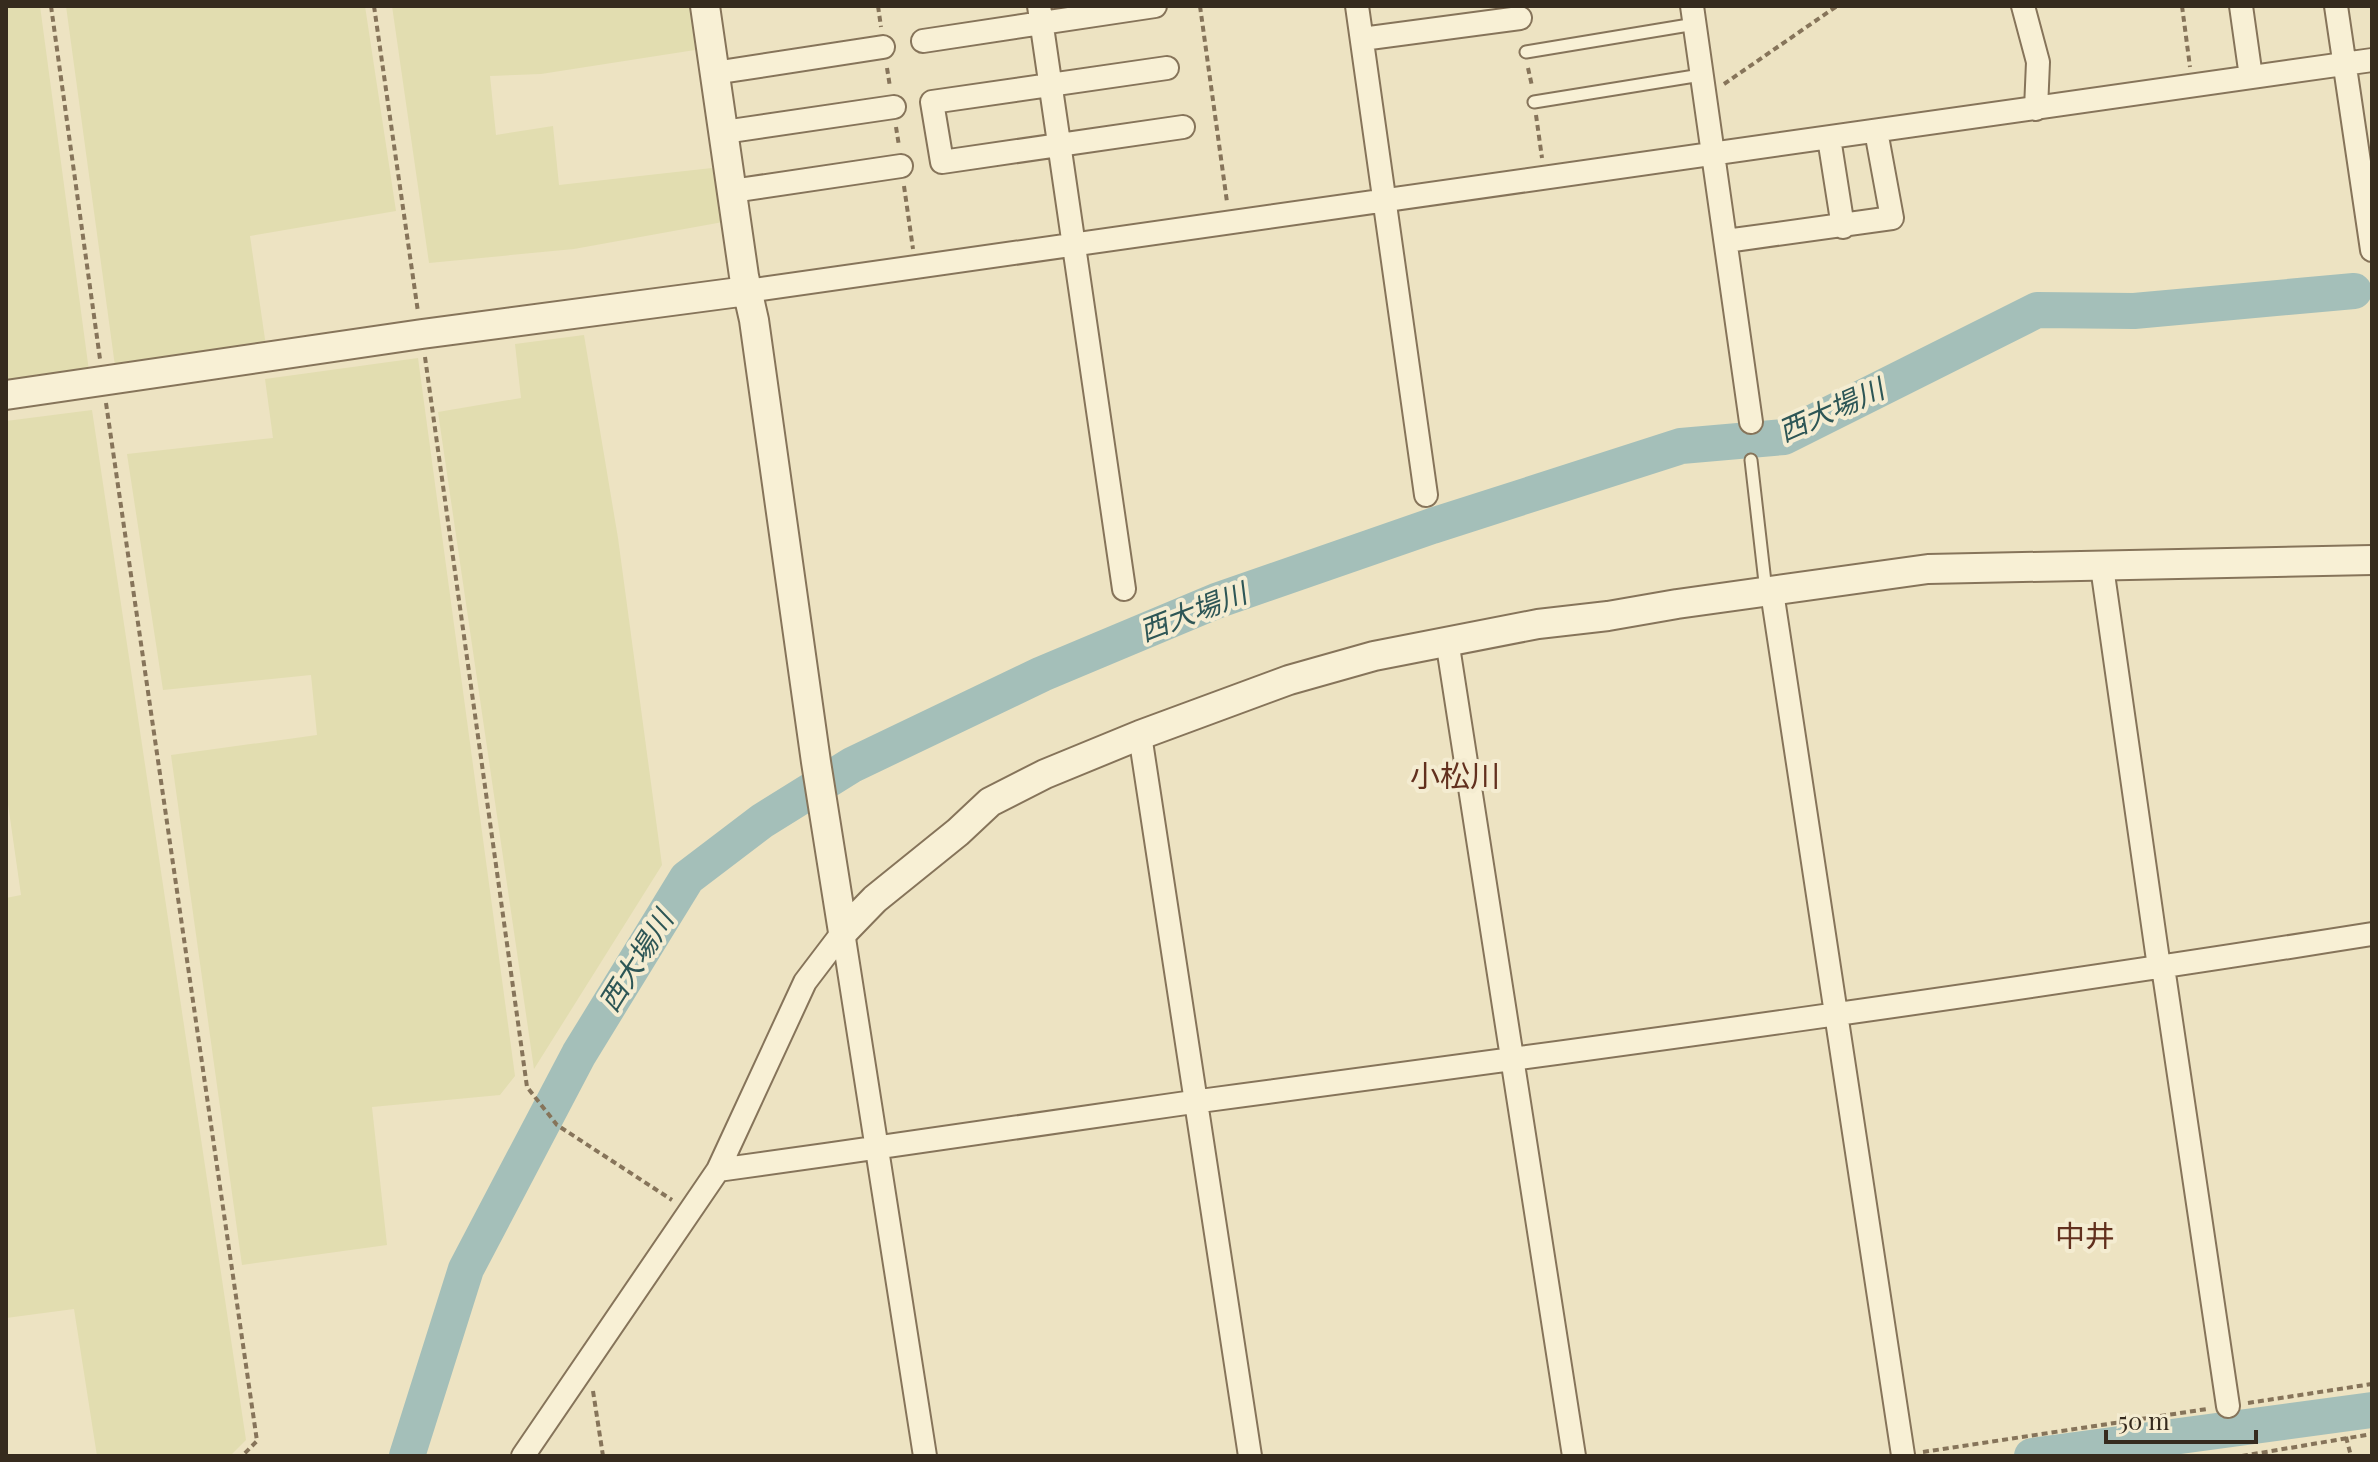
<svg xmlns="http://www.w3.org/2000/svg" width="2378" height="1462" font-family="'Playfair Display','Noto Sans JP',serif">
	<rect width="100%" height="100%" fill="#ede3c2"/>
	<path fill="#e2ddb0" d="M6,6h34l49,365 -83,10z
		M66,6h299l31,205 -146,25 16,110 -151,20z
		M392,6h298l5,44 -154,24 -51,2 6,59 57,-9 6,59 153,-17 11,54 -149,27 -145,14z
		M584,335l34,203 44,327 -128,204 -96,-657 83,-14 -6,-54z
		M418,358l97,718 -15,19 -128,12 15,138 -145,20 -71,-510 146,-20 -6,-60 -148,15 -36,-236 146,-16 -8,-59z
		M92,410l154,1030 -16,16h-133l-23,-147 -68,9v-420l15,-3 -15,-105v-369z"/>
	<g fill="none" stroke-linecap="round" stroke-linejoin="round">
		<path stroke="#a4bfb9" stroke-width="36" d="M407,1456l59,-187 113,-215 108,-176 75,-57 90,-56 190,-91 174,-73 216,-75 249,-80 103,-9 253,-127 97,1 220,-20
			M2032,1456l340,-46"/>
		<g stroke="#86745a" stroke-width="15">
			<path id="service" d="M1526,52l169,-28
				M1534,102l167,-27
				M1751,460l15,131"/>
		</g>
		<g stroke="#86745a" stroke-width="26">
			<path id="minor" d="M1039,6l85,583
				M1357,6l69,489
				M1692,6l59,416
				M2023,6l15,56 -2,47
				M2241,6l10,71
				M2336,6l36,244
				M1362,39l158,-21
				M923,41l232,-35
				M1167,68l-235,34 10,60 241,-35
				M714,73l169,-26
				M724,132l170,-25
				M1829,138l14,89
				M732,191l169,-25
				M1726,241l166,-23 -16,-87
				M747,291l1625,-231
				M2102,567l57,400
				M1772,592l131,863
				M1447,640l127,816
				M1140,735l110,721
				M843,932l82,524
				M2163,967l65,439
				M718,1170c161,-22 322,-47 482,-69 391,-52 782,-105 1172,-167
				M523,1456l195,-286 87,-188 38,-50"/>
		</g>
		<g stroke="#86745a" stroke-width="32">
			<path id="tertiary" d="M705,6l39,270 10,44 62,442 27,170
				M6,395l416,-61 325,-43
				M843,932l32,-33 83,-67 32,-30 55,-28 95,-39 149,-55 85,-24 164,-32 70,-8 69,-12 251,-35 444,-9"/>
		</g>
		<path stroke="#86745a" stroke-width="4" stroke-dasharray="6 4" stroke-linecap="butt" d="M51,6l49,353
			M374,6l44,306
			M878,6l3,21
			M1200,6l27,196
			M2182,6l8,61
			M887,68l3,19
			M1528,68l4,18
			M1724,84l113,-78
			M1536,115l6,43
			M896,127l3,19
			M904,186l9,63
			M425,357l102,730 30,38 115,75
			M106,403l151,1038 -15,15
			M593,1391l10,65
			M2248,1403l124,-19
			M2346,1437l5,19
			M1923,1452l284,-43
			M2242,1456l130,-22"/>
		<use href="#service" stroke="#f8f0d5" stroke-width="11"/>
		<use href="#minor" stroke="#f8f0d5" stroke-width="22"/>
		<use href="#tertiary" stroke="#f8f0d5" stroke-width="28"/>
	</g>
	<g text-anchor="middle" stroke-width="8" stroke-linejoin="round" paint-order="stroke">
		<g font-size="28" font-style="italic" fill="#2d5656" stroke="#f4ecd1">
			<text transform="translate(1831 410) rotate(-24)" y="10">西大場川</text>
			<text transform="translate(1193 612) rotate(-21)" y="10">西大場川</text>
			<text transform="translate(636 961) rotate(-58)" y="10">西大場川</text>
		</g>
		<g font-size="30" fill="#62301e" stroke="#f4ecd1">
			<text x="1455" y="787">小松川</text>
			<text x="2085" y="1247">中井</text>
		</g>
	</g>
	<rect width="2378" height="1462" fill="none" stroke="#362b1e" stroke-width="16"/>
	<path d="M2106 1430v12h150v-12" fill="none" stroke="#362b1e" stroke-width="4"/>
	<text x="2118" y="1430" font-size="24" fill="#362b1e" stroke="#f4ecd1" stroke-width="6" paint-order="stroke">50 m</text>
</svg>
